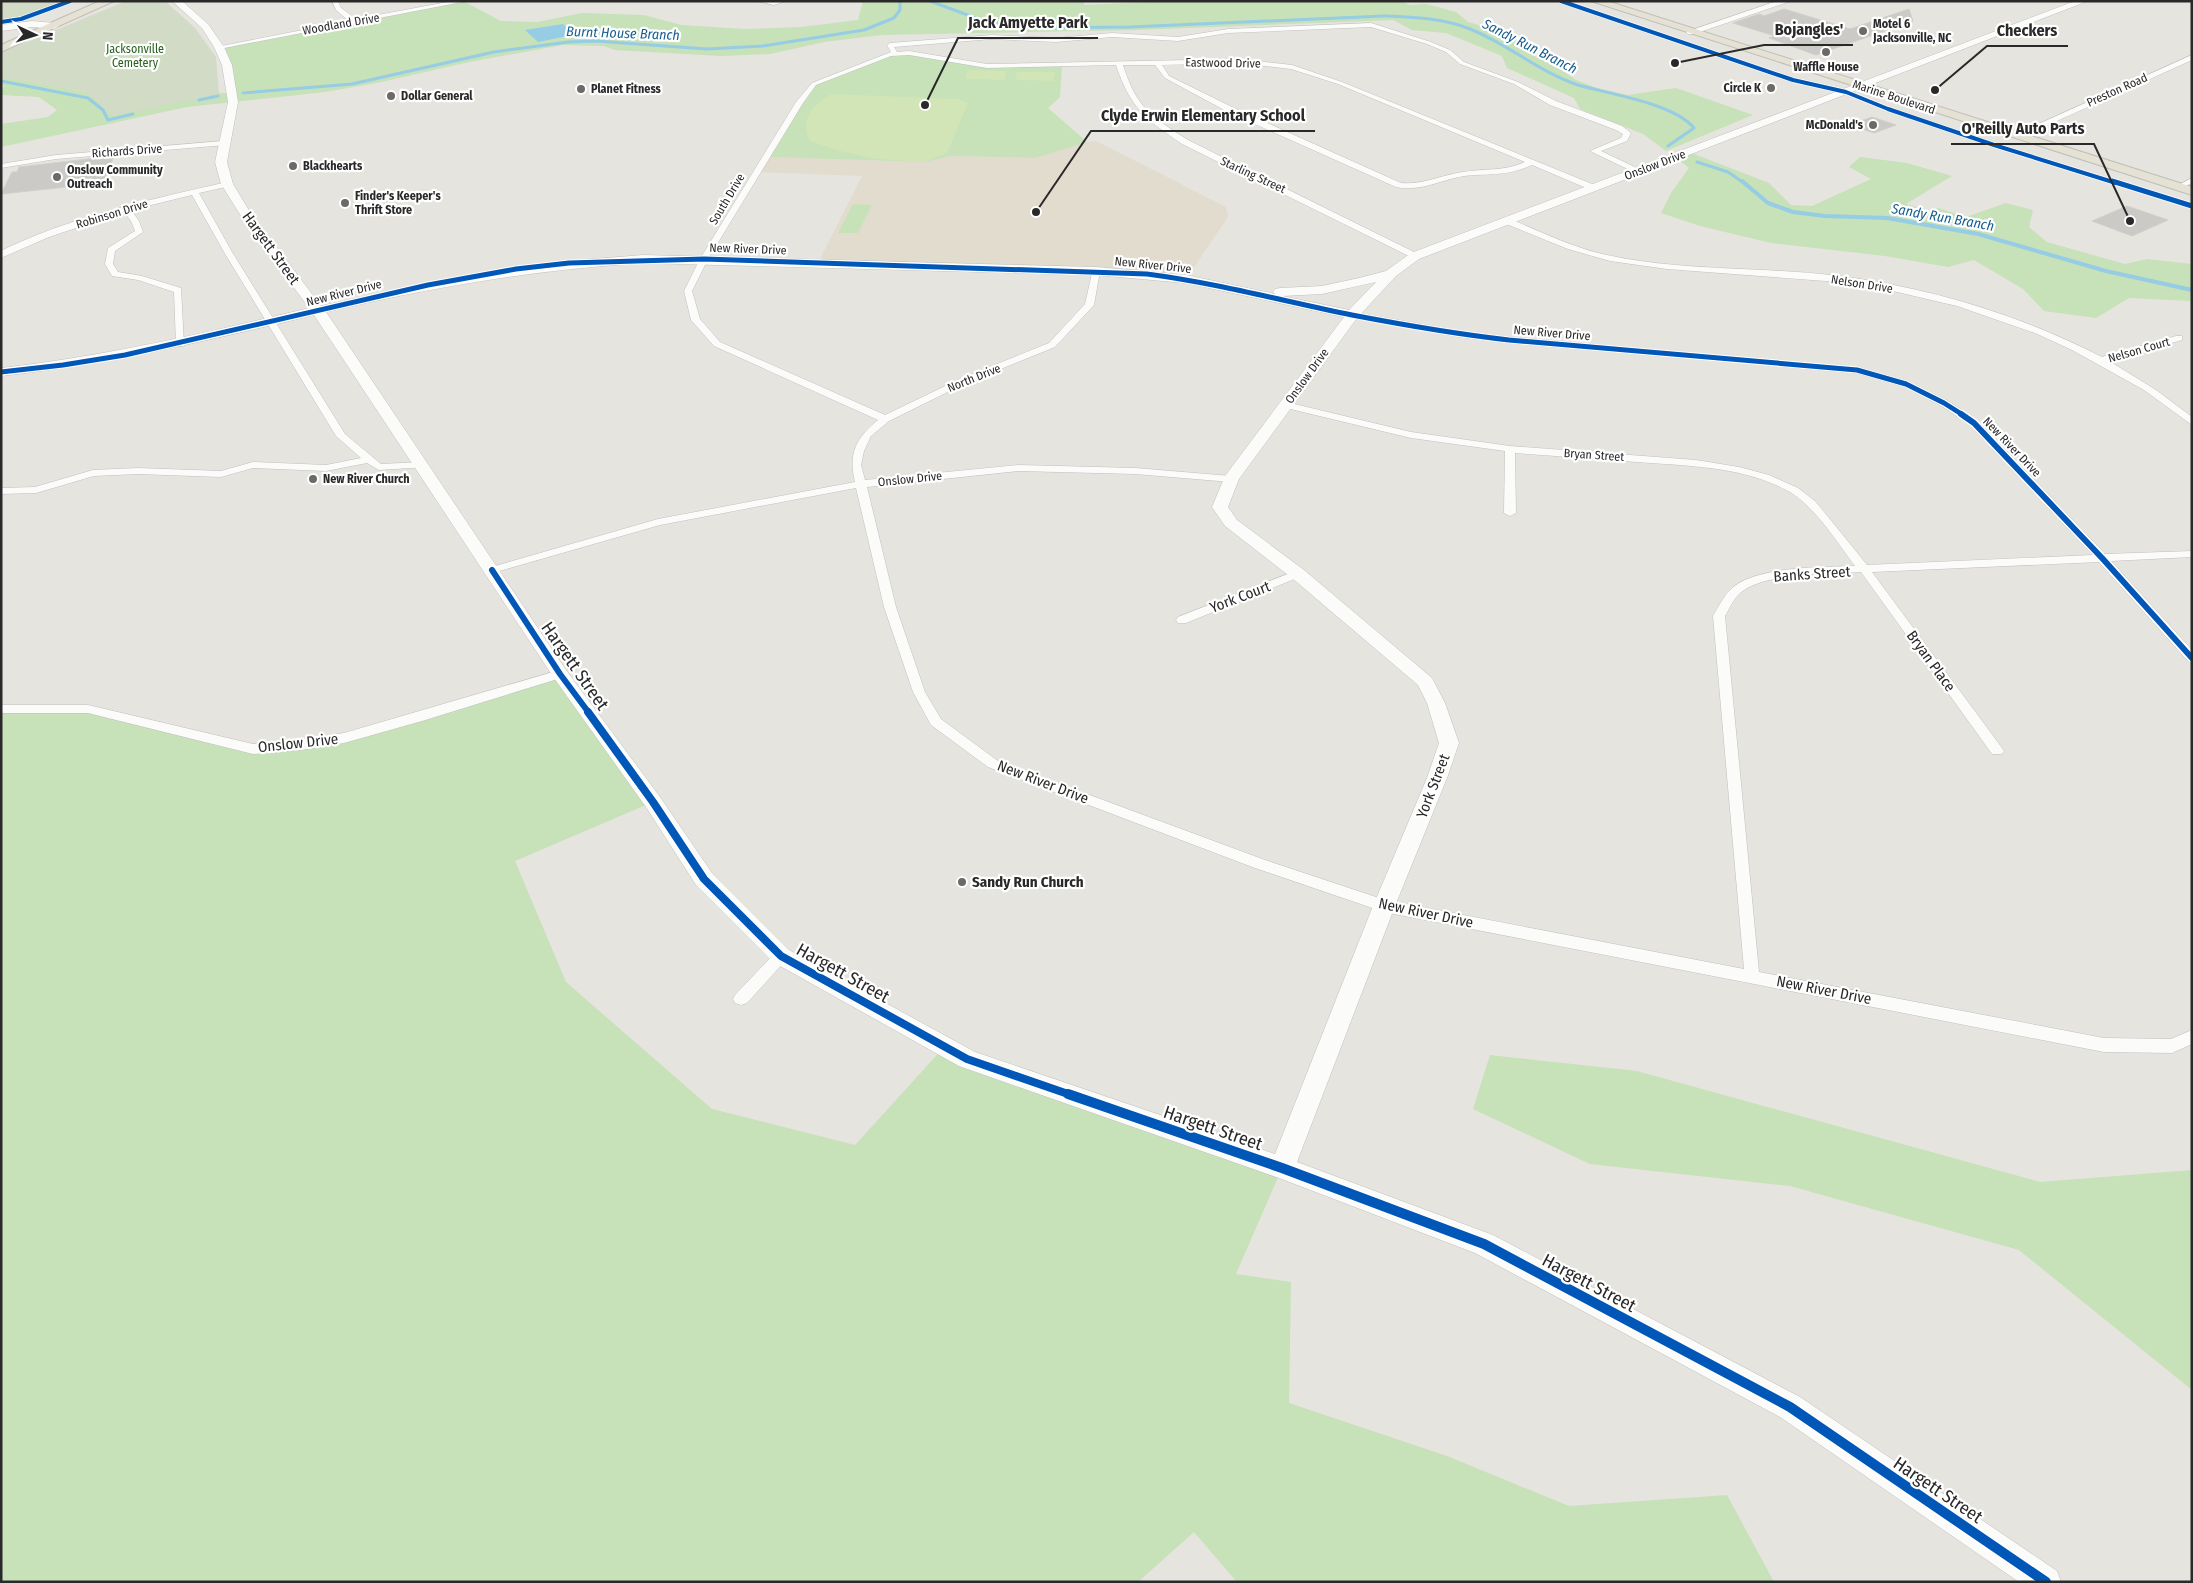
<svg xmlns="http://www.w3.org/2000/svg" width="2193" height="1583" font-family="'Fira Sans Condensed',sans-serif">
	<rect width="100%" height="100%" fill="#e6e4de"/>
	<path fill="#e1dccd" d="M1096,141l130,66 2,10 -42,62 -368,-16 44,-87 -105,-4 9,-15 159,5 26,-6 85,2 51,-16z"/>
	<path fill="#c7e1b9" d="M463,1l38,20 36,1 45,-9 62,2 37,10 64,4 56,-2 57,-7 5,-19h222l-1,4 85,-4h231l10,4 16,-1 30,8 12,10 42,12 22,21 25,12 19,13 21,8 31,7 48,-7 77,27 -87,36 -23,-17 -63,-25 -6,-11 -67,-30 -5,-12 -56,-23 -34,-3 -19,-10 -257,10 -255,5 -57,7 -54,12 -50,2 -106,-6 -10,-4 -41,-1 -94,17 -92,21 -52,9 -138,15 -186,40v-23l47,-7 9,-7 -18,-13 -38,-2v-7l5,-2 -5,-1v-7l15,1 70,13 145,1 -12,-46z
		M909,53l78,13 75,-1 -2,32 -12,11 39,34 -51,16 -85,-2 -26,6 -159,-5 48,-73 76,-30z
		M1689,152l80,31 22,22 21,1 59,-27 -22,-12 11,-10 47,6 45,13 -46,28 24,7 8,-3 28,9 40,-14 27,7 -4,17 18,15 78,22 22,-5 45,5v37l-63,-3 -33,20 -52,-7 -21,-22 -49,-29 -26,7 -63,-11 -114,-13 -71,-17 -39,-13 10,-20 18,-25 -14,-11z
		M853,204l19,1 -14,28h-20z
		M560,674l93,128 -138,59 51,121 146,127 143,36 90,-99 337,122 -46,106 55,8 -2,121 158,53 122,50 158,-11 47,87h-537l-43,-50 -56,50h-1137v-873h87l165,40 91,-11z
		M1490,1055l147,16 403,111 152,-12v220l-173,-140 -229,-64 -200,-22 -117,-55z"/>
	<path fill="#d2dbc6" d="M1,1h70l-41,18 -29,3z
		M126,1h39l30,27 21,29 3,37 -106,22 -27,-24 -70,-13 -15,-1v-25z"/>
	<path fill="#d1e5b7" d="M968,70l39,1 -3,9 -39,-1z
		M1017,72h38l-2,9 -38,-1z
		M832,94l127,5 9,4 -21,50 -22,9 -50,-3 -39,-9 -26,-9c-11,-22 3,-37 22,-47z"/>
	<path fill="#96cce4" d="M563,24l10,11 -35,7 -13,-12z"/>
	<g fill="none" stroke-linecap="round" stroke-linejoin="round">
		<path stroke="#96cce4" stroke-width="3" d="M930,1l51,19 42,8 107,-1 254,-11c28,1 59,2 86,13 38,15 69,43 108,56 31,9 95,18 116,43l-26,18
			M1,81l87,17 15,12 5,10 25,-6
			M243,93l109,-9 142,-32 74,-10 28,-1 111,8 56,-3 101,-16 30,-12 6,-8v-9
			M199,100l19,-4
			M1697,162l31,10 16,11"/>
		<path stroke="#96cce4" stroke-width="4" d="M1742,181l26,22 25,9 32,4 62,2 91,16 128,37 86,19"/>
	</g>
	<path fill="#cbcac6" stroke="#d1cfca" d="M1784,9l66,20 59,-20 4,12 -97,34 -47,-17 6,-2 -42,-13 26,-9 5,2z
		M1872,117l24,8 -22,8 -24,-8z
		M114,156l-11,27 -102,11 11,-22h5l2,-5z
		M2127,206l41,14 -36,16 -40,-15z"/>
	<g fill="none" stroke-linecap="round" stroke-linejoin="round">
		<g stroke="#c0c0c0" stroke-width="1">
			<path id="street" d="M332,1h6l3,7 15,11 97,-18h14l-248,48 -3,-2 133,-26 -13,-11z
				M757,1h29l-12,4z
				M1371,23l60,19 19,8 14,12 54,20 38,19 66,25 9,7 -4,8 -26,10 42,20 -7,2 -46,-22 31,-13 2,-4 -7,-4 -66,-25 -36,-21 -54,-20 -14,-12 -19,-8 -56,-17 -143,6 -50,8 -66,-4 -56,5 -64,-3 -98,8 3,5 12,-1 78,13 253,-5 52,6 50,17 255,104v4h-6l-59,-25c-28,12 -40,8 -68,11 -24,4 -43,16 -68,11l-168,-75 -63,-34 -10,-13h-32c14,44 28,51 65,75l230,114 1,2 -4,3 -233,-115c-36,-25 -52,-36 -66,-79l-129,3 -78,-13 -18,1 -75,29 -13,18 -95,156 -16,32 8,28 20,23 165,73 75,-36 89,-36 36,-39 8,-35 7,2 -6,34 -39,42 -89,36 -77,38 -18,15 -7,15 -3,14 4,15 154,-15 116,3 96,8 5,3 -5,3 -96,-8 -116,-3 -152,16 29,120 29,85 16,27 57,42 267,99 120,40 359,69 -31,-353c5,-8 10,-19 17,-26 22,-24 95,-23 125,-24 -18,-24 -40,-59 -65,-74 -46,-26 -102,-26 -153,-30 -40,-3 -81,-6 -122,-9l1,60 -6,3 -6,-3 1,-62 -94,-13 -129,-31 -1,-2 5,-3 125,30 99,14 186,14 43,7 30,8 29,13 18,14 51,63 226,-10 -123,-130 -30,-20 -37,-19 -47,-13 -347,-30 -49,-6 -108,-19 -5,-3 5,-3 108,19 49,6 351,31 49,14 39,19 30,20 127,133 87,-3v6l-81,4 81,89v12l-4,-1 -89,-99 -227,10 130,176 2,3 -2,3h-10l-131,-182c-32,2 -96,0 -121,21 -6,5 -11,16 -15,23l34,356 345,66 67,1 21,-9v14l-20,9 -68,-1 -720,-140 -129,-44 -267,-101 -57,-42 -18,-33 -29,-85 -28,-119 -196,37 -164,47 -4,1 -6,-3 2,-2 170,-49 197,-37c-7,-29 1,-44 23,-62l-164,-74 -23,-26 -7,-29 16,-32 96,-157 16,-19 79,-31 -4,-7 3,-2 102,-8 64,3 56,-5 66,4 50,-8zM1240,63l51,6 47,15 187,78c-23,10 -39,6 -62,10 -22,3 -40,13 -62,11l-167,-75 -65,-32 -7,-11z
				M2192,55v5l-173,78 -7,-2z
				M223,141l4,2 -1,2 -170,14 -55,9v-4l55,-9z
				M2192,178v5l-13,6 -4,-2z
				M227,182h3v4l-31,7 33,59 113,182 36,30 41,-2 5,3 -1,2 -47,3 -12,-7 -41,8 -73,-3 -32,9 -83,-3 -44,2 -58,17 -35,1v-6l34,-1 58,-17 45,-2 83,3 32,-9 73,3 35,-7 -25,-22 -112,-184 -32,-57 -61,15 8,11 4,11 -28,19 -2,13 5,8 24,4 39,12 3,58h-6l-2,-2 -2,-52 -36,-12 -26,-4 -7,-12 3,-16 27,-17 -4,-10 -7,-9 -75,25 -48,21v-7l8,-4c69,-32 144,-48 218,-65z
				M1504,219h6c29,12 58,26 88,34 79,19 162,13 241,23 92,12 181,39 263,81l74,-21h6v4l-73,21 47,29 36,27v8l-48,-35 -72,-40 -37,-17 -78,-27 -77,-18 -41,-6 -172,-13 -57,-8 -42,-12 -64,-26z
				M1298,570l6,4 -2,2 -116,47h-8l-2,-3 2,-3z
				M560,670l4,1 2,3 -2,3 -142,44 -78,22 -44,7 -47,4 -165,-41h-87v-8h87l165,39 47,-4 44,-7z
				M781,950l5,2 3,4 -3,4 -39,43 -6,2 -6,-2 -2,-4 2,-4 41,-43z"/>
		</g>
		<g stroke="#c0c0c0" stroke-width="1">
			<path id="secondary" d="M172,1h10l26,23 16,23 8,18 6,37 -11,60 6,22 17,28 71,94 151,-32 85,-12 86,-7 453,12 90,8 89,19 -2,-2 2,-3 5,-1 42,-2 37,-8 27,-7 25,-18 664,-252h13l-669,258 -23,17 -39,42 -118,161 -11,28 9,13 67,50 128,108 13,25 14,40 -12,35 -52,128 -98,256 196,73 307,162 257,174 4,11h-42l-239,-165 -305,-164 -196,-75 -320,-112 -186,-104 -77,-77 -50,-78 -92,-129 -240,-363c-104,25 -206,49 -313,61v-8c105,-12 206,-35 308,-60l-68,-92 -20,-32 -6,-22 13,-60 -6,-37 -8,-18 -12,-19zM643,263l453,12 90,8 158,34 -119,159 -13,31 13,19 67,52 126,107 9,18 12,40 -12,35 -54,128 -98,248 -300,-102 -186,-102 -77,-77 -52,-76 -94,-127 -240,-358c106,-25 208,-42 317,-49zM1376,282l-27,28 -67,-14 40,-2z
				M1777,1h14l-97,33h-6l-2,-2z
				M32,21l22,2 5,3 -5,3 -22,-2 -31,4v-6z"/>
		</g>
		<g stroke="#bfbebc" stroke-width="2">
			<path id="primary" d="M100,1h14l-113,51v-7z
				M1591,1h16l585,186v8z"/>
		</g>
		<use href="#street" fill="#fbfbfa" fill-rule="evenodd"/>
		<use href="#secondary" fill="#fbfbfa" fill-rule="evenodd"/>
		<use href="#primary" fill="#e5e2d4" fill-rule="evenodd"/>
		<g stroke="#fff" stroke-width="5.5">
			<path id="cycleway-far4" d="M1561,1l232,79 53,12 42,17 106,36 122,38
				M1,22l20,-3 49,-18"/>
		</g>
		<g stroke="#fff" stroke-width="7">
			<path id="cycleway-far3" d="M2112,181l80,25
				M1,372l62,-7 62,-10 303,-70 88,-16 53,-6 135,-4 443,15c69,9 136,27 205,41 52,10 104,19 157,25l348,30 49,14 38,19 19,12"/>
		</g>
		<g stroke="#fff" stroke-width="9">
			<path id="cycleway-far2" d="M1961,414l13,9 128,135 90,100
				M492,570l68,104 29,39"/>
		</g>
		<g stroke="#fff" stroke-width="11">
			<path id="cycleway-far1" d="M588,712l65,90 51,77 77,77 186,103 104,36"/>
		</g>
		<g stroke="#fff" stroke-width="13">
			<path id="cycleway" d="M1068,1094l214,74 202,76 306,163 256,175"/>
		</g>
		<use href="#cycleway-far4" stroke="#0057b8" stroke-width="4"/>
		<use href="#cycleway-far3" stroke="#0057b8" stroke-width="5"/>
		<use href="#cycleway-far2" stroke="#0057b8" stroke-width="6"/>
		<use href="#cycleway-far1" stroke="#0057b8" stroke-width="8"/>
		<use href="#cycleway" stroke="#0057b8" stroke-width="10"/>
	</g>
	<g fill="#6b6a68" stroke="#fff" stroke-width="2">
		<circle cx="1863" cy="31" r="5"/>
		<circle cx="1826" cy="52" r="5"/>
		<circle cx="1771" cy="88" r="5"/>
		<circle cx="581" cy="89" r="5"/>
		<circle cx="391" cy="96" r="5"/>
		<circle cx="1873" cy="125" r="5"/>
		<circle cx="293" cy="166" r="5"/>
		<circle cx="57" cy="177" r="5"/>
		<circle cx="345" cy="203" r="5"/>
		<circle cx="313" cy="479" r="5"/>
		<circle cx="962" cy="882" r="5"/>
	</g>
	<g text-anchor="middle" stroke-width="4.5" stroke-linejoin="round" paint-order="stroke">
		<g font-size="12" fill="#292929" stroke="#fff">
			<text transform="translate(341 24) rotate(-10)" y="4">Woodland Drive</text>
			<text transform="translate(1223 63) rotate(1)" y="4">Eastwood Drive</text>
			<text transform="translate(2117 90) rotate(-24)" y="4">Preston Road</text>
			<text transform="translate(1894 97) rotate(18)" y="4">Marine Boulevard</text>
			<text transform="translate(127 151) rotate(-4)" y="4">Richards Drive</text>
			<text transform="translate(1655 165) rotate(-21)" y="4">Onslow Drive</text>
			<text transform="translate(1253 175) rotate(25)" y="4">Starling Street</text>
			<text transform="translate(727 199) rotate(-59)" y="4">South Drive</text>
			<text transform="translate(112 214) rotate(-17)" y="4">Robinson Drive</text>
			<text transform="translate(748 249) rotate(2)" y="4">New River Drive</text>
			<text transform="translate(1153 265) rotate(6)" y="4">New River Drive</text>
			<text transform="translate(1862 284) rotate(9)" y="4">Nelson Drive</text>
			<text transform="translate(344 293) rotate(-14)" y="4">New River Drive</text>
			<text transform="translate(1552 333) rotate(5)" y="4">New River Drive</text>
			<text transform="translate(2139 350) rotate(-16)" y="4">Nelson Court</text>
			<text transform="translate(1307 376) rotate(-54)" y="4">Onslow Drive</text>
			<text transform="translate(974 378) rotate(-22)" y="4">North Drive</text>
			<text transform="translate(2012 447) rotate(46)" y="4">New River Drive</text>
			<text transform="translate(1594 455) rotate(4)" y="4">Bryan Street</text>
			<text transform="translate(910 479) rotate(-6)" y="4">Onslow Drive</text>
		</g>
		<g font-size="12" font-weight="bold" fill="#292929" stroke="#fff" text-anchor="start">
			<text x="1873" y="28">Motel 6<tspan x="1873" dy="14">Jacksonville, NC</tspan></text>
			<text x="1826" y="71" text-anchor="middle">Waffle House</text>
			<text x="1761" y="92" text-anchor="end">Circle K</text>
			<text x="591" y="93">Planet Fitness</text>
			<text x="401" y="100">Dollar General</text>
			<text x="1863" y="129" text-anchor="end">McDonald's</text>
			<text x="303" y="170">Blackhearts</text>
			<text x="67" y="174">Onslow Community<tspan x="67" dy="14">Outreach</tspan></text>
			<text x="355" y="200">Finder's Keeper's<tspan x="355" dy="14">Thrift Store</tspan></text>
			<text x="323" y="483">New River Church</text>
		</g>
		<g font-size="12" fill="#28611e" stroke="#fff">
			<text x="135" y="53">Jacksonville<tspan x="135" dy="14">Cemetery</tspan></text>
		</g>
		<g font-size="14" font-style="italic" fill="#155e90" stroke="#fff">
			<text transform="translate(623 33) rotate(2)" y="5">Burnt House Branch</text>
			<text transform="translate(1530 46) rotate(27)" y="5">Sandy Run Branch</text>
			<text transform="translate(1943 217) rotate(10)" y="5">Sandy Run Branch</text>
		</g>
		<g font-size="15" fill="#292929" stroke="#fff">
			<text transform="translate(271 248) rotate(54)" y="5">Hargett Street</text>
			<text transform="translate(1812 574) rotate(-4)" y="5">Banks Street</text>
			<text transform="translate(1240 597) rotate(-21)" y="5">York Court</text>
			<text transform="translate(1931 661) rotate(54)" y="5">Bryan Place</text>
			<text transform="translate(298 743) rotate(-6)" y="5">Onslow Drive</text>
			<text transform="translate(1043 782) rotate(21)" y="5">New River Drive</text>
			<text transform="translate(1433 786) rotate(-69)" y="5">York Street</text>
			<text transform="translate(1426 913) rotate(12)" y="5">New River Drive</text>
			<text transform="translate(1824 990) rotate(11)" y="5">New River Drive</text>
		</g>
		<g font-size="15" font-weight="bold" fill="#292929" stroke="#fff" text-anchor="start">
			<text x="972" y="887">Sandy Run Church</text>
		</g>
		<g font-size="18" fill="#292929" stroke="#fff">
			<text transform="translate(575 666) rotate(55)" y="6">Hargett Street</text>
			<text transform="translate(843 973) rotate(29)" y="6">Hargett Street</text>
			<text transform="translate(1213 1128) rotate(19)" y="6">Hargett Street</text>
			<text transform="translate(1589 1283) rotate(28)" y="6">Hargett Street</text>
			<text transform="translate(1938 1490) rotate(34)" y="6">Hargett Street</text>
		</g>
	</g>
	<path fill="none" stroke="#292929" stroke-width="2" d="M925 105L958 38H1098M1675 63L1764 45H1853M1935 90L1987 46H2068M1036 212L1091 131H1315M2130 221L2094 144H1951"/>
	<g fill="#292929" stroke="#fff" stroke-width="2">
		<circle cx="925" cy="105" r="5"/>
		<circle cx="1675" cy="63" r="5"/>
		<circle cx="1935" cy="90" r="5"/>
		<circle cx="1036" cy="212" r="5"/>
		<circle cx="2130" cy="221" r="5"/>
	</g>
	<g font-size="16" text-anchor="middle" font-weight="bold" fill="#292929" stroke="#fff" stroke-width="4.5" stroke-linejoin="round" paint-order="stroke">
		<text x="1028" y="28">Jack Amyette Park</text>
		<text x="1809" y="35">Bojangles'</text>
		<text x="2027" y="36">Checkers</text>
		<text x="1203" y="121">Clyde Erwin Elementary School</text>
		<text x="2023" y="134">O'Reilly Auto Parts</text>
	</g>
	<rect width="2193" height="1583" fill="none" stroke="#292929" stroke-width="5"/>
	<g transform="translate(35 35) rotate(94)" stroke="#ffffff" stroke-width="4" paint-order="stroke">
	<path d="M0-4L9 19L0 12L-9 19Z" fill="#292929"/>
	<text y="-8" font-size="14" font-weight="bold" text-anchor="middle" fill="#292929">N</text>
	</g>
</svg>
